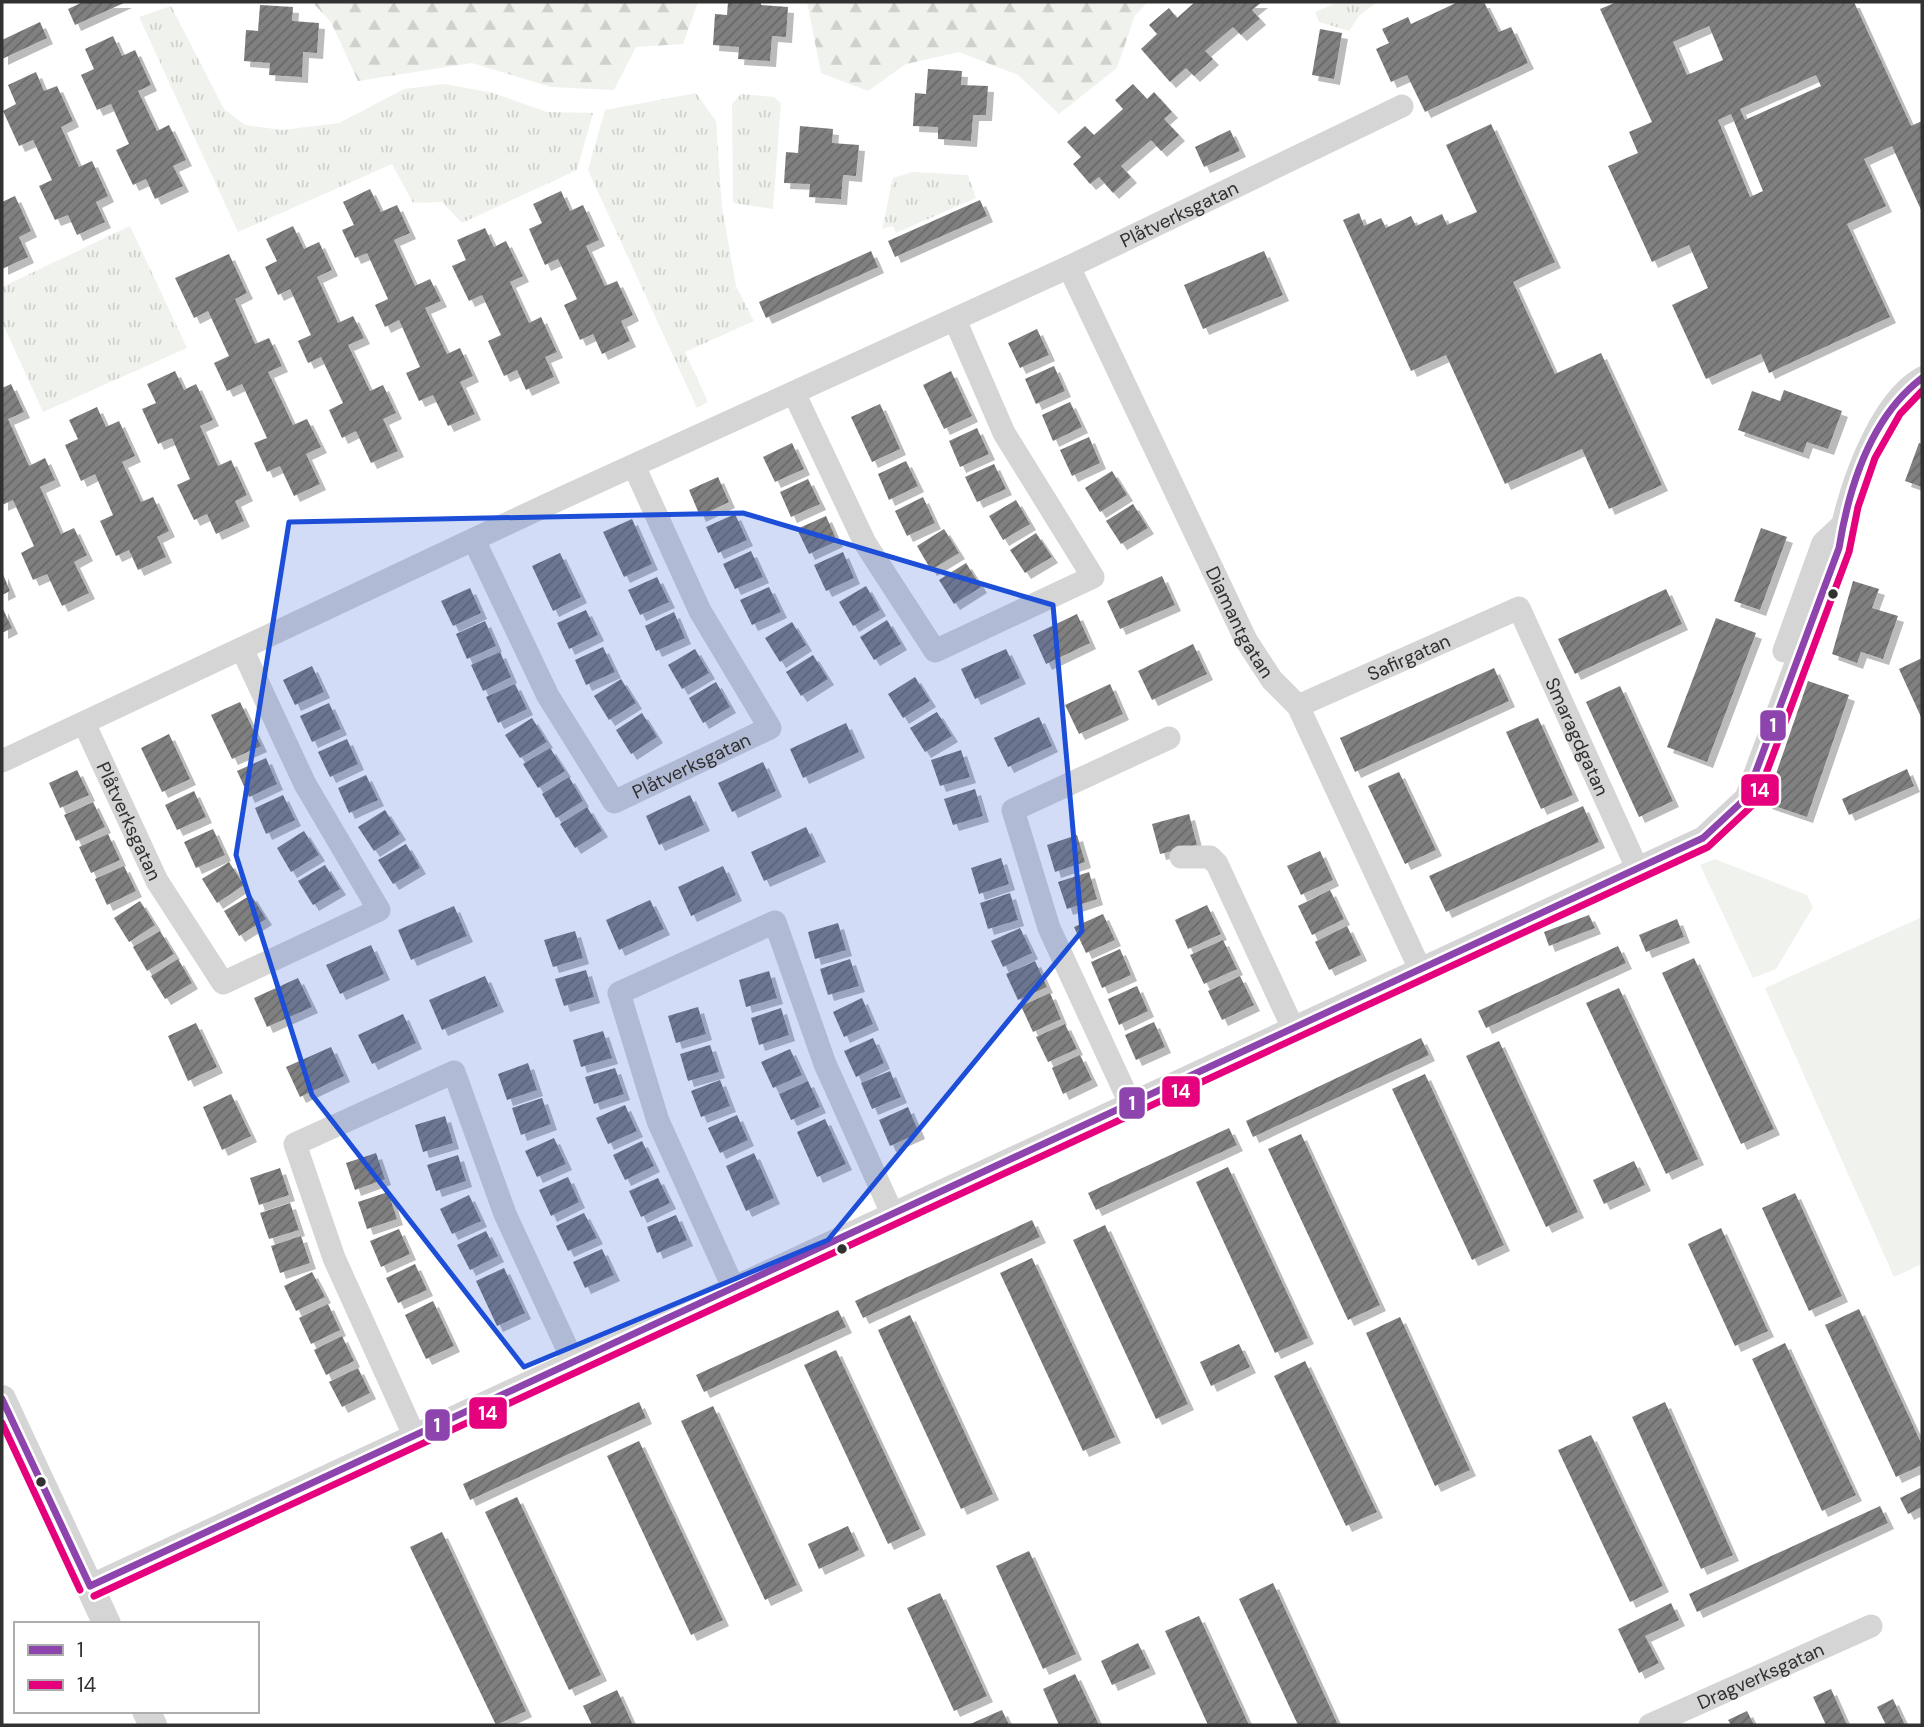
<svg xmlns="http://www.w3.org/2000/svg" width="1924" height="1727" font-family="'DM Sans',sans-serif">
	<defs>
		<pattern id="grass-tufts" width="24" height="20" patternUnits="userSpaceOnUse" patternTransform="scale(1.75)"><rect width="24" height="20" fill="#f0f3ed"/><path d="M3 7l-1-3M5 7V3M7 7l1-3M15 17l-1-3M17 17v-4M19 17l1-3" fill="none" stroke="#ced1cc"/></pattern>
		<pattern id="forest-firs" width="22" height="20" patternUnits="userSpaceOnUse" patternTransform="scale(1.75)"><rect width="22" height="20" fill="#f0f3ed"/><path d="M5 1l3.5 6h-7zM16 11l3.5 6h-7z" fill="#ced1cc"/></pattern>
		<pattern id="building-hatch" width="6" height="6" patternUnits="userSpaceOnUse" patternTransform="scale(1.75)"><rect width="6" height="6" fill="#808080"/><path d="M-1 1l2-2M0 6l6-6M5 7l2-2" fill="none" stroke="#696969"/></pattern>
		<filter id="shadow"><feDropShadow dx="6" dy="6" stdDeviation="0" flood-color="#0004"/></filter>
	</defs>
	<rect width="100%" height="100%" fill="#fff"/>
	<path fill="url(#grass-tufts)" d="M1339,2h38l-18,14 -10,15 -30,-9 -4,-10z
		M171,6l53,103 21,16 37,5 57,-7 65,-34 41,-5 48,9 54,19 46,1 -16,57 -115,53 -20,-21 -29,1 -21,-39 -154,68 -99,-215z
		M696,93l20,28 6,86 14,79 18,35 -69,31 23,50 -11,6 -109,-238 17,-60z
		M741,94l33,3 7,6 -8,106 -40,-6 -1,-99z
		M913,172l55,3 8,23 -80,35 -3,-7 -11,3 11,-51z
		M130,226l57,122 -144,64 -41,-90v-35z"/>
	<path fill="url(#forest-firs)" d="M312,2h386l-15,42 -47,3 -22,43 -63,-3 -79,-24 -114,18 -27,-59z
		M807,2h341l-13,13 -18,53 -58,46 -41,-39 -59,-23 -53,12 -38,27 -47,-18z"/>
	<path fill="#f0f3ed" d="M1715,859l92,36 6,12 -37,62 -23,9 -53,-113z
		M1922,917v347l-28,13 -129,-289z"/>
	<path fill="url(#building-hatch)" fill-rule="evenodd" filter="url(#shadow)" d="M83,2h43l-51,23 -7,-16z
		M728,2h33v3l27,2 -2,30 -14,-1 -2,25 -32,-2 1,-12 -26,-2 2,-31 12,1z
		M1195,2h67l-10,8 8,9 -19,16 -8,-8 -28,24 8,8 -19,17 -8,-8 -16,14 -29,-33 16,-15 -8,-9 20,-17 8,10z
		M1458,2h26l15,30 12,-5 17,36 -103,49 -18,-37 -16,7 -15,-33 13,-6 -7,-14 26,-12 3,7z
		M1617,2h237l57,124 11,-5v91l-30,-66 -28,13 22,47 -39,18 43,93 -121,56 -8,-19 -55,25 -34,-74 36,-17 -19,-43 -37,17 -44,-96 30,-13 -9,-21 23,-10 -52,-113zM1709,26l14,34 -36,15 -14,-33zM1816,75l5,11 -76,34 -5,-11zM1731,114l32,77 -13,6 -32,-77z
		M260,5l33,2 -1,14 27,2 -2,30 -14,-1 -1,25 -33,-2 1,-12 -26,-2 2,-31 12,1z
		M40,22l7,16 -45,21v-19z
		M1320,29l22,4 -8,46 -22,-4z
		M113,36l9,20 13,-6 16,35 -13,6 19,40 12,-6 17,35 -13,6 10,20 -28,13 -9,-20 -13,6 -17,-35 13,-6 -18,-40 -14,6 -16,-35 13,-6 -9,-20z
		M928,69l34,2 -1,14 27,1 -2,29h-13l-2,26 -33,-2v-12l-25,-1 2,-33 11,1z
		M36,72l8,19 13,-5 16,35 -12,6 18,40 13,-6 16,35 -12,6 9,20 -28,13 -9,-20 -13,5 -16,-34 13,-6 -19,-40 -14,6 -16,-35 13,-7 -8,-19z
		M1133,84l14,15 7,-7 18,20 -8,7 15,16 -18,16 -10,-11 -30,26 10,11 -18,16 -14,-16 -9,7 -17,-20 8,-7 -14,-15 18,-16 9,9 29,-26 -8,-9z
		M1491,124l64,138 -42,20 42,92 46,-21 61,132 -53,24 -27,-60 -77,35 -59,-129 -35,16 -68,-151 16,-7 5,13 17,-8 5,10 25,-12 5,10 26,-12 5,11 30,-13 -31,-67z
		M800,126l33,3 -1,14 27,2 -3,31 -13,-1 -2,24 -32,-2 1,-13 -26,-1 2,-31 12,1z
		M1230,130l10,21 -36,16 -9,-20z
		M370,189l11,23 16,-7 13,28 -16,7 21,46 15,-7 11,22 -16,7 22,46 13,-6 13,28 -13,6 15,32 -27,12 -15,-31 -14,6 -13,-28 14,-6 -21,-47 -14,7 -10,-22 13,-6 -21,-46 -12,5 -13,-28 12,-5 -11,-23z
		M561,191l9,20 13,-6 16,35 -13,6 19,40 12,-5 16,34 -12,6 9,20 -28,13 -9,-20 -13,6 -16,-35 13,-6 -19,-40 -13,6 -16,-36 13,-6 -9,-19z
		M15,196l16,35 -12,6 9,20 -26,12v-67z
		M980,200l7,16 -92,41 -7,-16z
		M293,226l11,23 15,-7 13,28 -15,7 21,46 15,-7 11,22 -16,7 22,46 13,-6 13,28 -13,6 15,32 -27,12 -15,-32 -14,7 -13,-28 14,-7 -22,-46 -13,6 -10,-22 13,-6 -21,-46 -12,6 -13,-28 12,-6 -11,-22z
		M485,228l9,19 12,-6 17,35 -13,6 19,41 12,-6 16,35 -12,5 9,20 -28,13 -9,-20 -13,6 -16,-35 13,-6 -19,-40 -13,6 -17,-35 14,-6 -9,-20z
		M871,251l7,16 -112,51 -7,-16z
		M1264,251l19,44 -80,34 -19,-44z
		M229,254l18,39 -12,6 20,45 14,-6 13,28 -14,6 25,53 14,-6 14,28 -15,7 14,30 -26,12 -14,-30 -13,6 -13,-29 13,-5 -25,-54 -15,7 -13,-28 15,-7 -21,-45 -14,7 -19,-40z
		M1037,329l12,26 -29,13 -12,-25z
		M1054,366l11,25 -29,13 -11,-25z
		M175,371l9,19 12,-6 17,36 -13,6 18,40 13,-6 16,35 -12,6 9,20 -28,13 -9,-20 -13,6 -17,-35 13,-6 -18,-41 -14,6 -16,-35 14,-6 -9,-19z
		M951,371l21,45 -28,13 -21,-44z
		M11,384l13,28 -16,7 21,47 16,-8 10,22 -15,7 21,47 13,-6 13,27 -13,7 15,31 -27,13 -15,-32 -14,6 -12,-27 13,-7 -21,-46 -11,5v-117z
		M1784,390l58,21 -14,38 -21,-7 -4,11 -65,-23 14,-39 28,10z
		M1070,402l12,25 -29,14 -11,-26z
		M880,404l20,45 -28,13 -21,-45z
		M97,407l9,20 13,-6 16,35 -13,6 19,40 12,-5 16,34 -12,6 9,20 -28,13 -9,-20 -13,6 -16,-35 13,-6 -18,-41 -14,7 -16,-36 13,-6 -9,-19z
		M977,428l12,26 -29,13 -11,-26z
		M1089,437l11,26 -28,13 -12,-26z
		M792,443l12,26 -29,13 -12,-25z
		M1919,443l3,1v43l-17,-6z
		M906,461l12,25 -29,14 -11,-26z
		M994,464l12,25 -29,13 -12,-25z
		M1112,471l15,24 -27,17 -15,-24z
		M718,477l11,25 -29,14 -11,-26z
		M808,479l12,25 -29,13 -11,-25z
		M923,497l12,26 -28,13 -12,-25z
		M1016,500l14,24 -27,16 -14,-24z
		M1133,504l15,24 -27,16 -15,-23z
		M735,514l12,26 -29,13 -12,-26z
		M826,516l11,25 -28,13 -12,-25z
		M632,519l20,45 -28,13 -21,-45z
		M1761,528l26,9 -27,73 -26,-9z
		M944,529l15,24 -28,17 -14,-24z
		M1036,533l16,24 -27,16 -15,-23z
		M751,551l12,26 -28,12 -12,-25z
		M843,552l11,26 -28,13 -12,-26z
		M560,553l21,44 -28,14 -21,-45z
		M966,563l15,24 -27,17 -15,-24z
		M2,572l8,19 -8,4z
		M1162,576l13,29 -55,24 -13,-28z
		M657,577l12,25 -29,13 -12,-25z
		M1853,581l26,8 -7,19 26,8 -15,43 -22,-7 -4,11 -25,-9z
		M866,586l14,24 -27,16 -14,-24z
		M769,587l12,25 -29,13 -12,-25z
		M470,588l11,25 -28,13 -12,-25z
		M1666,589l16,35 -107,50 -17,-35z
		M2,607l10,21 -10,5z
		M586,610l12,25 -29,14 -12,-26z
		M674,612l11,26 -29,13 -11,-25z
		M1077,614l13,29 -44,21 -13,-29z
		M1716,618l40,15 -49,129 -40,-15z
		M887,620l14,24 -27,16 -14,-23z
		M485,621l11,25 -29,13 -11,-25z
		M792,622l14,23 -26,17 -15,-24z
		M1193,644l14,30 -55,26 -14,-29z
		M603,647l12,25 -29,13 -11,-25z
		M695,649l14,24 -27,16 -14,-24z
		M1006,649l14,29 -45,21 -14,-30z
		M500,652l11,25 -28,14 -12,-26z
		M813,655l15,24 -27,17 -15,-24z
		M1922,658v61l-23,-50z
		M312,666l12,26 -29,13 -12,-25z
		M1494,668l15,33 -154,71 -15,-34z
		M915,677l15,24 -27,17 -15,-24z
		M621,679l15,24 -27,17 -15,-24z
		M1808,681l41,14 -42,122 -41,-14z
		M716,682l14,25 -27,16 -14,-25z
		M515,684l12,25 -29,14 -12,-26z
		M1110,684l13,30 -44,20 -14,-29z
		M1620,686l53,115 -34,16 -53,-115z
		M240,702l21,44 -29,13 -21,-44z
		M329,703l12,26 -29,13 -12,-26z
		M937,712l15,24 -27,16 -15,-24z
		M642,713l15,24 -26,17 -15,-24z
		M1039,717l13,29 -44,21 -14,-29z
		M532,718l15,24 -27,16 -15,-23z
		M1538,718l35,77 -32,14 -35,-77z
		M846,723l13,29 -56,26 -13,-29z
		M169,734l21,45 -28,13 -21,-44z
		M347,739l11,25 -28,13 -12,-25z
		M550,748l15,23 -27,17 -15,-24z
		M961,750l9,27 -30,9 -9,-26z
		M266,758l11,26 -28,13 -12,-26z
		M763,762l13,29 -44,21 -14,-29z
		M1907,769l7,17 -65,29 -7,-16z
		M77,770l12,25 -29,13 -11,-25z
		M1399,772l37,78 -31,14 -37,-78z
		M366,775l12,25 -29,13 -11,-25z
		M569,777l14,24 -27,17 -14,-24z
		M975,789l8,27 -30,9 -9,-26z
		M194,791l12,26 -29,13 -12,-25z
		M283,795l12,25 -29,14 -11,-26z
		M690,795l14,30 -45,20 -13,-29z
		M93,802l12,25 -29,14 -12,-26z
		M1583,806l16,36 -153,70 -17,-36z
		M587,807l15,24 -27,17 -15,-24z
		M385,810l15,24 -26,17 -16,-24z
		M1189,814l8,31 -37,9 -8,-30z
		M806,827l14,29 -56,25 -13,-29z
		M213,829l12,26 -29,13 -12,-26z
		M304,831l15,24 -28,17 -14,-24z
		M108,834l12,26 -29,13 -12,-26z
		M1077,835l8,27 -30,10 -8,-27z
		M406,844l14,24 -27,16 -15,-24z
		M1320,851l13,29 -32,15 -14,-29z
		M1001,858l8,26 -30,10 -8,-26z
		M229,862l15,23 -27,18 -15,-24z
		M325,865l15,24 -27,16 -15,-24z
		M124,866l12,25 -29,14 -12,-26z
		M723,866l13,29 -45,21 -13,-29z
		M1089,872l8,27 -30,10 -9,-27z
		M1330,890l14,29 -32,16 -14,-29z
		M1010,893l8,27 -30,9 -8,-26z
		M251,895l15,24 -27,17 -15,-25z
		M650,900l14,29 -45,21 -13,-30z
		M140,901l15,24 -26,17 -15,-24z
		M1207,905l14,29 -33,15 -13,-29z
		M454,906l13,30 -56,24 -13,-30z
		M1103,914l12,26 -29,13 -12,-26z
		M1589,915l6,13 -46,18 -5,-14z
		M1677,919l7,18 -38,15 -7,-17z
		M838,923l8,27 -31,9 -7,-27z
		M1347,926l14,29 -32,15 -14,-28z
		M1020,928l12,25 -29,14 -12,-26z
		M160,931l14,23 -27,17 -14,-24z
		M575,931l8,27 -30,9 -9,-27z
		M1223,940l14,29 -33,15 -14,-29z
		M371,945l13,29 -44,20 -14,-29z
		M1618,946l8,17 -140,65 -8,-17z
		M1120,949l11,26 -29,13 -11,-26z
		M1694,958l80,171 -33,15 -79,-171z
		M178,959l14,24 -27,16 -14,-23z
		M850,959l9,27 -31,9 -8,-26z
		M1035,961l12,26 -29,13 -12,-26z
		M586,970l8,27 -30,9 -9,-27z
		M769,971l8,27 -31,9 -7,-27z
		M485,976l13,30 -56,24 -13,-30z
		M1240,976l14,29 -32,15 -14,-29z
		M298,978l14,29 -45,20 -13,-29z
		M1137,986l11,25 -29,14 -11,-26z
		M1619,988l79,171 -32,15 -80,-171z
		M1050,993l11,26 -28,13 -12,-26z
		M862,998l11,26 -29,13 -11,-25z
		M698,1007l8,27 -30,9 -8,-27z
		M781,1008l8,27 -30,10 -8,-27z
		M403,1014l13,29 -44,21 -14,-29z
		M1154,1022l11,25 -29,13 -11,-25z
		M196,1023l21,44 -29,14 -20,-45z
		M1065,1024l12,25 -29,13 -12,-25z
		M603,1031l9,27 -31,9 -8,-27z
		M873,1038l11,25 -28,14 -12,-26z
		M1421,1038l8,17 -176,82 -7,-16z
		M1499,1041l79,171 -32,15 -80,-171z
		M710,1045l9,27 -31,9 -8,-27z
		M331,1047l13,29 -44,21 -14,-30z
		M790,1049l12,26 -29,13 -12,-26z
		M1080,1055l12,25 -29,14 -11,-26z
		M528,1063l9,27 -30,10 -9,-26z
		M615,1068l9,26 -30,10 -9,-27z
		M890,1071l11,26 -29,12 -11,-26z
		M1425,1074l79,171 -32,15 -80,-171z
		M720,1080l10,26 -29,11 -10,-26z
		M808,1081l12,26 -29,13 -12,-26z
		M231,1094l20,42 -29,14 -19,-43z
		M542,1098l9,26 -30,11 -9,-27z
		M625,1105l12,26 -29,13 -12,-26z
		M908,1107l11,26 -29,13 -11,-26z
		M737,1115l11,25 -28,13 -12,-25z
		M445,1116l8,27 -30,9 -8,-27z
		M825,1119l21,45 -29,13 -20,-45z
		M1229,1128l8,17 -141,65 -8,-17z
		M1301,1134l79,171 -32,15 -80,-171z
		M554,1138l12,26 -29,13 -12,-26z
		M642,1141l12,25 -29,14 -12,-25z
		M376,1153l9,26 -30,11 -9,-27z
		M754,1153l20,45 -28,13 -20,-45z
		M458,1155l8,26 -30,10 -9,-26z
		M1634,1161l11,24 -41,19 -11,-24z
		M1228,1167l80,171 -33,15 -79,-171z
		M280,1168l9,27 -30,10 -9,-27z
		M568,1177l11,25 -28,14 -12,-26z
		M658,1178l12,25 -29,14 -12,-26z
		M388,1192l9,27 -30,10 -9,-27z
		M1795,1193l47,103 -33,15 -47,-103z
		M469,1195l12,26 -29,13 -12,-25z
		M290,1203l9,27 -30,9 -9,-26z
		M584,1213l13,25 -29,13 -12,-25z
		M676,1215l11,25 -30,13 -10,-26z
		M1032,1220l8,17 -177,81 -8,-17z
		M1105,1225l83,179 -32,15 -83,-179z
		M1721,1228l47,103 -33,15 -47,-102z
		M399,1229l11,25 -29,13 -11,-26z
		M486,1231l12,25 -28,14 -13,-25z
		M301,1236l9,27 -30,10 -9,-27z
		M602,1249l12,26 -29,13 -12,-26z
		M1032,1258l83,179 -32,14 -83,-178z
		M415,1264l12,26 -29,13 -12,-25z
		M504,1268l21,45 -28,13 -21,-45z
		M312,1272l13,25 -29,14 -12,-25z
		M433,1301l21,45 -28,13 -21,-44z
		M328,1304l12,26 -29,14 -12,-26z
		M1859,1309l63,136v20l-26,12 -71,-152z
		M838,1310l8,17 -142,65 -8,-17z
		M910,1315l83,179 -32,15 -83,-179z
		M1400,1317l70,153 -35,16 -69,-153z
		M342,1336l12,25 -28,14 -12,-25z
		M1785,1343l71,152 -34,16 -70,-152z
		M1239,1344l11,23 -39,19 -11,-24z
		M836,1350l84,179 -32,15 -84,-179z
		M1305,1361l72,151 -31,14 -72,-150z
		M358,1368l12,25 -28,14 -13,-25z
		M639,1402l7,16 -176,82 -7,-16z
		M1665,1402l68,153 -32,14 -69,-152z
		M713,1406l84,179 -32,15 -84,-179z
		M1591,1435l72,151 -33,16 -72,-152z
		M639,1441l84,179 -32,15 -84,-179z
		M1922,1487v20l-14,7 -8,-16z
		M517,1497l84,178 -32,15 -84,-178z
		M1880,1506l8,17 -191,89 -8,-18z
		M848,1526l11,24 -40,19 -11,-25z
		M442,1532l84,179 -30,14 -86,-178z
		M1029,1551l47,103 -33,15 -47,-103z
		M1273,1583l65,142h-40l-59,-126z
		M940,1593l47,103 -33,15 -47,-103z
		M1671,1603l8,17 -34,16 14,27 -20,10 -21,-44z
		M1199,1616l50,109h-41l-43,-94z
		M1138,1643l12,25 -38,17 -11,-24z
		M1075,1674l24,51h-40l-16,-36z
		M1831,1689l16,36h-21l-13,-28z
		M617,1690l16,35h-41l-9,-19z
		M1893,1699l12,26h-19l-9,-18z
		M1002,1710l7,15h-41z
		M1747,1711l7,14h-23l-3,-5z"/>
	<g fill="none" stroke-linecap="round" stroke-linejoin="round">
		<g stroke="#d5d5d5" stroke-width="23">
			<path id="s1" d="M1069,267l177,373 26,40 26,26 121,261"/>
			<path d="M794,393l71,150 70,108 158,-74 -89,-144 -49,-113"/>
			<path id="s2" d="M474,540l74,156 66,106 156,-74 -70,-117 -66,-145"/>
			<path d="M1784,651l39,-108 18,-17"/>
			<path id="s3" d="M1298,706l221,-98 118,260"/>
			<path id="s4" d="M84,723l73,158 66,102 156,-73 -74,-126 -63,-135"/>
			<path id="s5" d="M2,761l547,-257 520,-237 333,-161"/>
			<path d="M1181,857h29l7,7 75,162"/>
			<path d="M1129,1101l-80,-173 -36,-118 156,-72"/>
			<path d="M733,1287l-75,-166 -39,-128 156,-71 50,142 67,149"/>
			<path d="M414,1435l-80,-177 -39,-114 159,-72 51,142 68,147"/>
			<path d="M90,1586l1613,-748 43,-40 93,-250c5,-48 39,-146 83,-170"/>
			<path id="s6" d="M1650,1725l221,-99"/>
		</g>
		<path stroke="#d5d5d5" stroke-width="28" d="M2,1399l105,225
			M146,1711l7,14"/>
		<g stroke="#fff" stroke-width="12">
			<path id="bus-1" d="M2,1399l88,187
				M90,1586l1613,-748 43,-40 93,-250c10,-62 32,-131 83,-170"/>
		</g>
		<g stroke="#fff" stroke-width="12">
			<path id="bus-2" d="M2,1423l78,167
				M94,1596l1614,-749 47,-44 94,-251 9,-45 17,-49 25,-44 22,-23"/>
		</g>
		<use href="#bus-1" stroke="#8e44ad" stroke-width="7"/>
		<use href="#bus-2" stroke="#e5007d" stroke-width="7"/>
	</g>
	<path fill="#1d4ed8" fill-opacity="0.2" stroke="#1d4ed8" stroke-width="5" stroke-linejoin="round" d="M743,513l310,92 29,326 -254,309 -304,127 -212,-272 -76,-240 53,-333z"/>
	<g fill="#313131" stroke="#fff" stroke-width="2.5">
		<circle cx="1833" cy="594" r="6"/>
		<circle cx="842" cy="1249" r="6"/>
		<circle cx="41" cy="1482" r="6"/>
	</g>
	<g text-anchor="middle" stroke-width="7" stroke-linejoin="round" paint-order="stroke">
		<g font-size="19" fill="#313131" stroke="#fff">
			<text dy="7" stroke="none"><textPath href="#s5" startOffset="1298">Plåtverksgatan</textPath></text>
			<text dy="7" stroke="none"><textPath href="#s1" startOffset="394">Diamantgatan</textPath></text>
			<text dy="7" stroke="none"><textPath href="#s3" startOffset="121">Safirgatan</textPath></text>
			<text dy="7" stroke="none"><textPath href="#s3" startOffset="383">Smaragdgatan</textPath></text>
			<text dy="7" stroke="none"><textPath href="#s2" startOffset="383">Plåtverksgatan</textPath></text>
			<text dy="7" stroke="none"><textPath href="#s4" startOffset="108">Plåtverksgatan</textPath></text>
			<text dy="7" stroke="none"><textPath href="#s6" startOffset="121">Dragverksgatan</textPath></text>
		</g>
	</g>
	<g stroke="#fff" stroke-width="2.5">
		<rect x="1759" y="709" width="28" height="33" rx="7" fill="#8e44ad"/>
		<rect x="1740" y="773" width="40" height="34" rx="7" fill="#e5007d"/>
		<rect x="1161" y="1075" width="40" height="33" rx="7" fill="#e5007d"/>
		<rect x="1118" y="1086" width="28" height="34" rx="7" fill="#8e44ad"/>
		<rect x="468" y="1396" width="40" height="34" rx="7" fill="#e5007d"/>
		<rect x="424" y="1408" width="27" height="34" rx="7" fill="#8e44ad"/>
	</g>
	<g font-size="19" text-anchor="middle" font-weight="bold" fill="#fff">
		<text x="1773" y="732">1</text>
		<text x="1760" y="797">14</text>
		<text x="1181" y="1098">14</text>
		<text x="1132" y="1110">1</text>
		<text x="488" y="1420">14</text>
		<text x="437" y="1432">1</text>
	</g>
	<rect width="1924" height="1727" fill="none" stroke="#313131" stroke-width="7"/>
	<rect x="14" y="1622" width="245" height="91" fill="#ffffff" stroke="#adadad" stroke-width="2"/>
	<rect x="28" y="1645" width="35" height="10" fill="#8e44ad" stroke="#adadad" stroke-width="2"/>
	<text x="77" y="1657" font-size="21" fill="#313131">1</text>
	<rect x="28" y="1680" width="35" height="10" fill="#e5007d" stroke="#adadad" stroke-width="2"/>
	<text x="77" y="1692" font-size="21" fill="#313131">14</text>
</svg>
